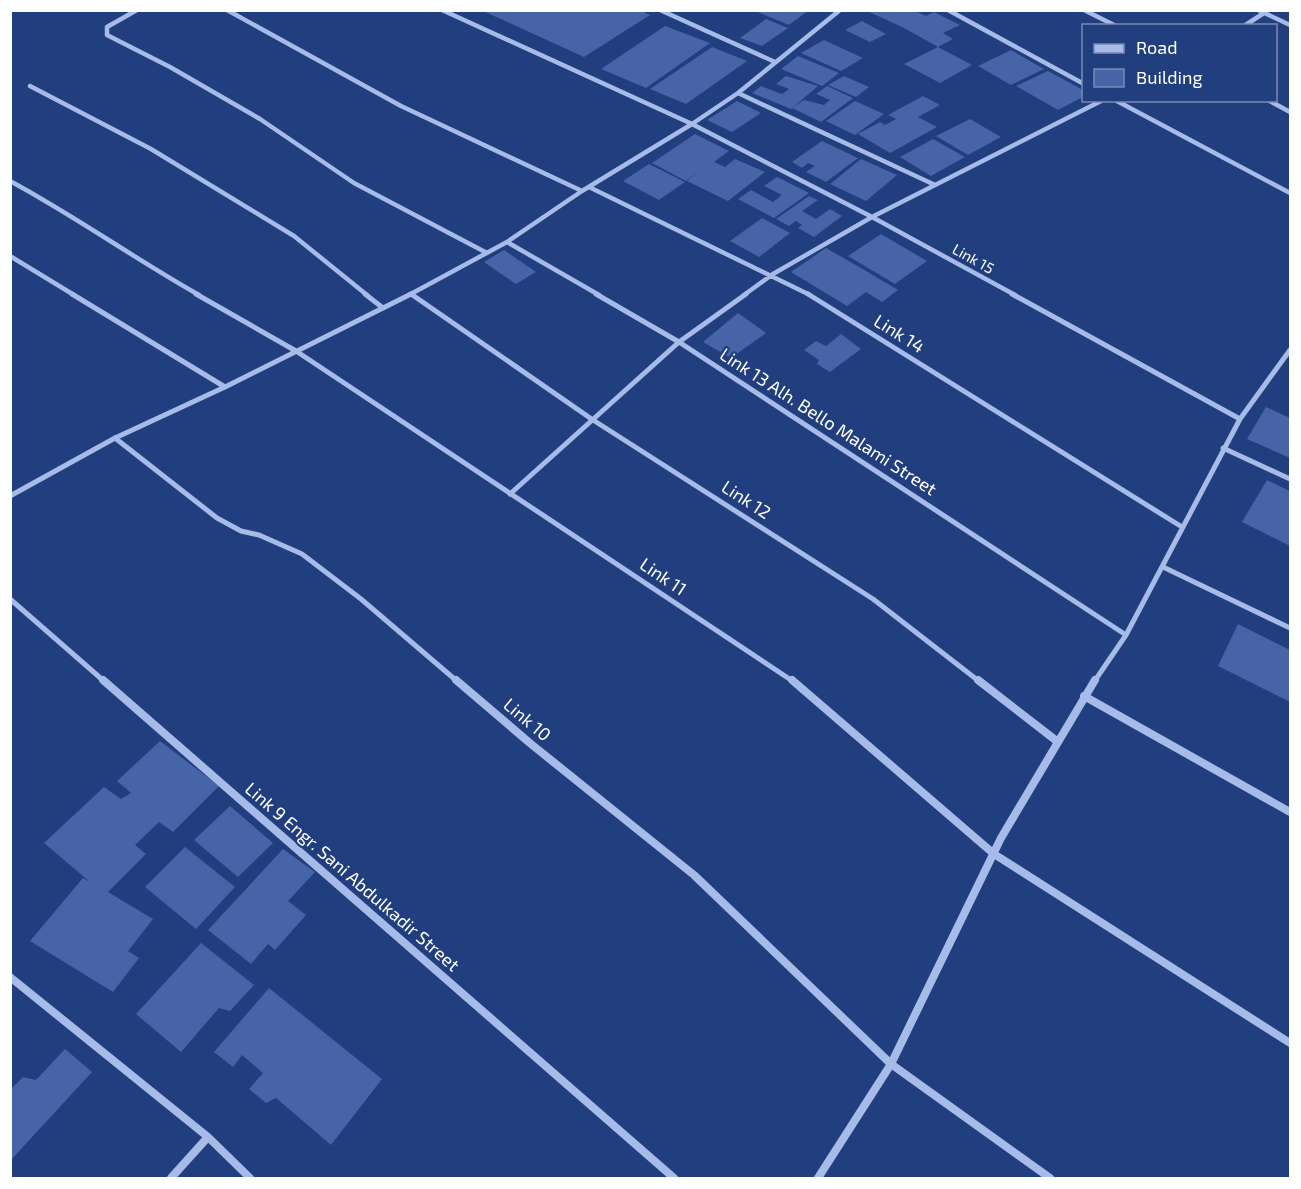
<svg xmlns="http://www.w3.org/2000/svg" width="1301" height="1189" font-family="'Exo 2',sans-serif">
	<rect width="100%" height="100%" fill="#213e7e"/>
	<path fill="#4664a6" d="M481,10h158l11,5 -66,42z
		M753,10h56l-20,15z
		M865,10h55l-3,2 9,4 8,-4 26,13 -17,8 10,6 -15,8 -34,-19z
		M766,19l22,9 -26,18 -22,-8z
		M862,21l24,13 -16,8 -25,-12z
		M665,26l45,17 -64,45 -45,-19z
		M824,40l39,18 -22,13 -40,-18z
		M712,47l35,14 -61,43 -36,-15z
		M938,47l34,18 -32,18 -36,-19z
		M1011,50l33,19 -33,16 -33,-19z
		M798,56l41,17 -17,13 -41,-17z
		M1048,71l35,19v7l-25,13 -42,-24z
		M786,76l32,10 -27,23 -39,-16 9,-7 21,8 7,-5 -13,-5z
		M844,76l25,11 -13,10 -28,-12z
		M827,86l26,12 -32,24 -29,-14 12,-8 20,5 6,-5 -14,-6z
		M923,96l17,9 -22,12 19,10 -47,26 -32,-19 22,-12 5,3 11,-6 -8,-4z
		M737,101l24,12 -29,19 -25,-12z
		M855,101l29,13 -29,21 -29,-14z
		M970,119l31,18 -33,18 -32,-19z
		M695,134l34,17 -15,11 11,5 10,-8 30,13 -37,29 -41,-20 12,-10 -13,10 -34,-18z
		M933,139l32,18 -34,19 -31,-19z
		M822,141l36,17 -32,24 -20,-10 9,-6 -7,-3 -6,5 -10,-6z
		M861,159l36,16 -31,26 -36,-17z
		M649,164l36,18 -26,18 -36,-19z
		M777,177l32,16 -35,25 -36,-19 13,-9 22,12 9,-7 -18,-9z
		M809,196l9,4 -16,11 14,8 14,-10 12,7 -28,21 -16,-9 4,-3 -6,-4 -7,5 -13,-7z
		M762,218l28,15 -31,24 -29,-16z
		M881,234l46,27 -32,23 -47,-28z
		M826,248l35,20 37,22 -16,12 -16,-10 -19,14 -56,-34z
		M504,250l32,22 -20,12 -32,-22z
		M738,313l28,20 -35,25 -28,-16z
		M841,334l20,15 -31,23 -13,-8 2,-4 -15,-10 12,-9 10,5z
		M1266,407l24,11v40l-43,-19z
		M1267,480l23,11v55l-48,-24z
		M1238,624l52,26v52l-72,-36z
		M160,741l59,45 -46,46 -14,-10 -24,23 11,9 -38,38 45,27 -25,32 11,7 -26,34 -83,-51 53,-63 7,4 -46,-39 60,-56 17,12 10,-6 -14,-12z
		M230,806l43,37 -35,34 -44,-37z
		M185,847l50,40 -39,42 -51,-42z
		M283,849l32,23 -27,29 18,14 -31,35 -7,-6 -17,20 -43,-34z
		M201,943l53,42 -24,26 -11,-3 -38,44 -45,-38z
		M269,988l113,91 -51,66 -55,-47 -10,5 -17,-14 14,-16 -21,-18 -9,12 -19,-15z
		M65,1049l27,23 -82,89v-71l13,-13 13,3z"/>
	<g fill="none" stroke-linecap="round" stroke-linejoin="round">
		<path stroke="#a6bbe7" stroke-width="4.5" d="M137,10l-30,17v8l63,32 90,52 94,64 133,70
			M227,10l174,96 181,85
			M442,10l250,114 180,93 143,78
			M660,10l115,52
			M948,10l136,74
			M1084,10l32,16
			M1258,10l32,15
			M1244,26l20,-13
			M30,86l121,63 143,87 73,59
			M738,93l197,92
			M1115,100l175,93
			M1268,100l22,12
			M10,181c65,35 125,78 189,114
			M589,187l221,108
			M507,242l92,53
			M10,256l64,39
			M409,295l98,-53 75,-51 110,-67 46,-31 102,-83
			M744,295l29,-21 99,-57 231,-117"/>
		<path stroke="#a6bbe7" stroke-width="5" d="M72,294l153,93
			M196,294l100,57 498,331
			M365,294l18,14
			M411,294l182,126 280,179 107,83
			M596,294l83,48 447,293
			M808,294l374,233
			M1012,294l228,125
			M115,438l102,80 24,13 18,4 43,19 59,45 97,83
			M1223,448l67,31
			M510,494l169,-152 67,-48
			M10,496l105,-58 110,-51 186,-93
			M1163,567l127,61
			M10,599l95,83
			M1094,682l32,-47 114,-216 50,-69"/>
		<path stroke="#a6bbe7" stroke-width="8" d="M103,680l571,498
			M456,680l75,64 163,131 197,189 159,114
			M792,680l202,174 296,189
			M978,680l80,62
			M1084,696l206,116
			M10,977l198,160 42,41
			M171,1178l37,-41
			M818,1178l73,-114 110,-226 94,-158"/>
	</g>
	<g text-anchor="middle" stroke-width="4.5" stroke-linejoin="round" paint-order="stroke">
		<g font-size="15" fill="#fff" stroke="#213e7e">
			<text transform="translate(973 259) rotate(29)" y="5">Link 15</text>
		</g>
		<g font-size="18" fill="#fff" stroke="#213e7e">
			<text transform="translate(899 334) rotate(32)" y="6">Link 14</text>
			<text transform="translate(828 422) rotate(33)" y="6">Link 13 Alh. Bello Malami Street</text>
			<text transform="translate(746 500) rotate(33)" y="6">Link 12</text>
			<text transform="translate(663 577) rotate(34)" y="6">Link 11</text>
			<text transform="translate(527 720) rotate(40)" y="6">Link 10</text>
			<text transform="translate(352 877) rotate(41)" y="6">Link 9 Engr. Sani Abdulkadir Street</text>
		</g>
	</g>
	<rect width="1301" height="1189" fill="none" stroke="#ffffff" stroke-width="24"/>
	<rect x="1082" y="24" width="195" height="78" fill="#213e7e" stroke="#7a8bb2" stroke-width="1.5"/>
	<rect x="1094" y="44" width="30" height="9" fill="#a6bbe7" stroke="#7a8bb2" stroke-width="1.5"/>
	<text x="1136" y="54" font-size="18" fill="#ffffff">Road</text>
	<rect x="1094" y="69" width="30" height="18" fill="#4664a6" stroke="#7a8bb2" stroke-width="1.5"/>
	<text x="1136" y="84" font-size="18" fill="#ffffff">Building</text>
</svg>
